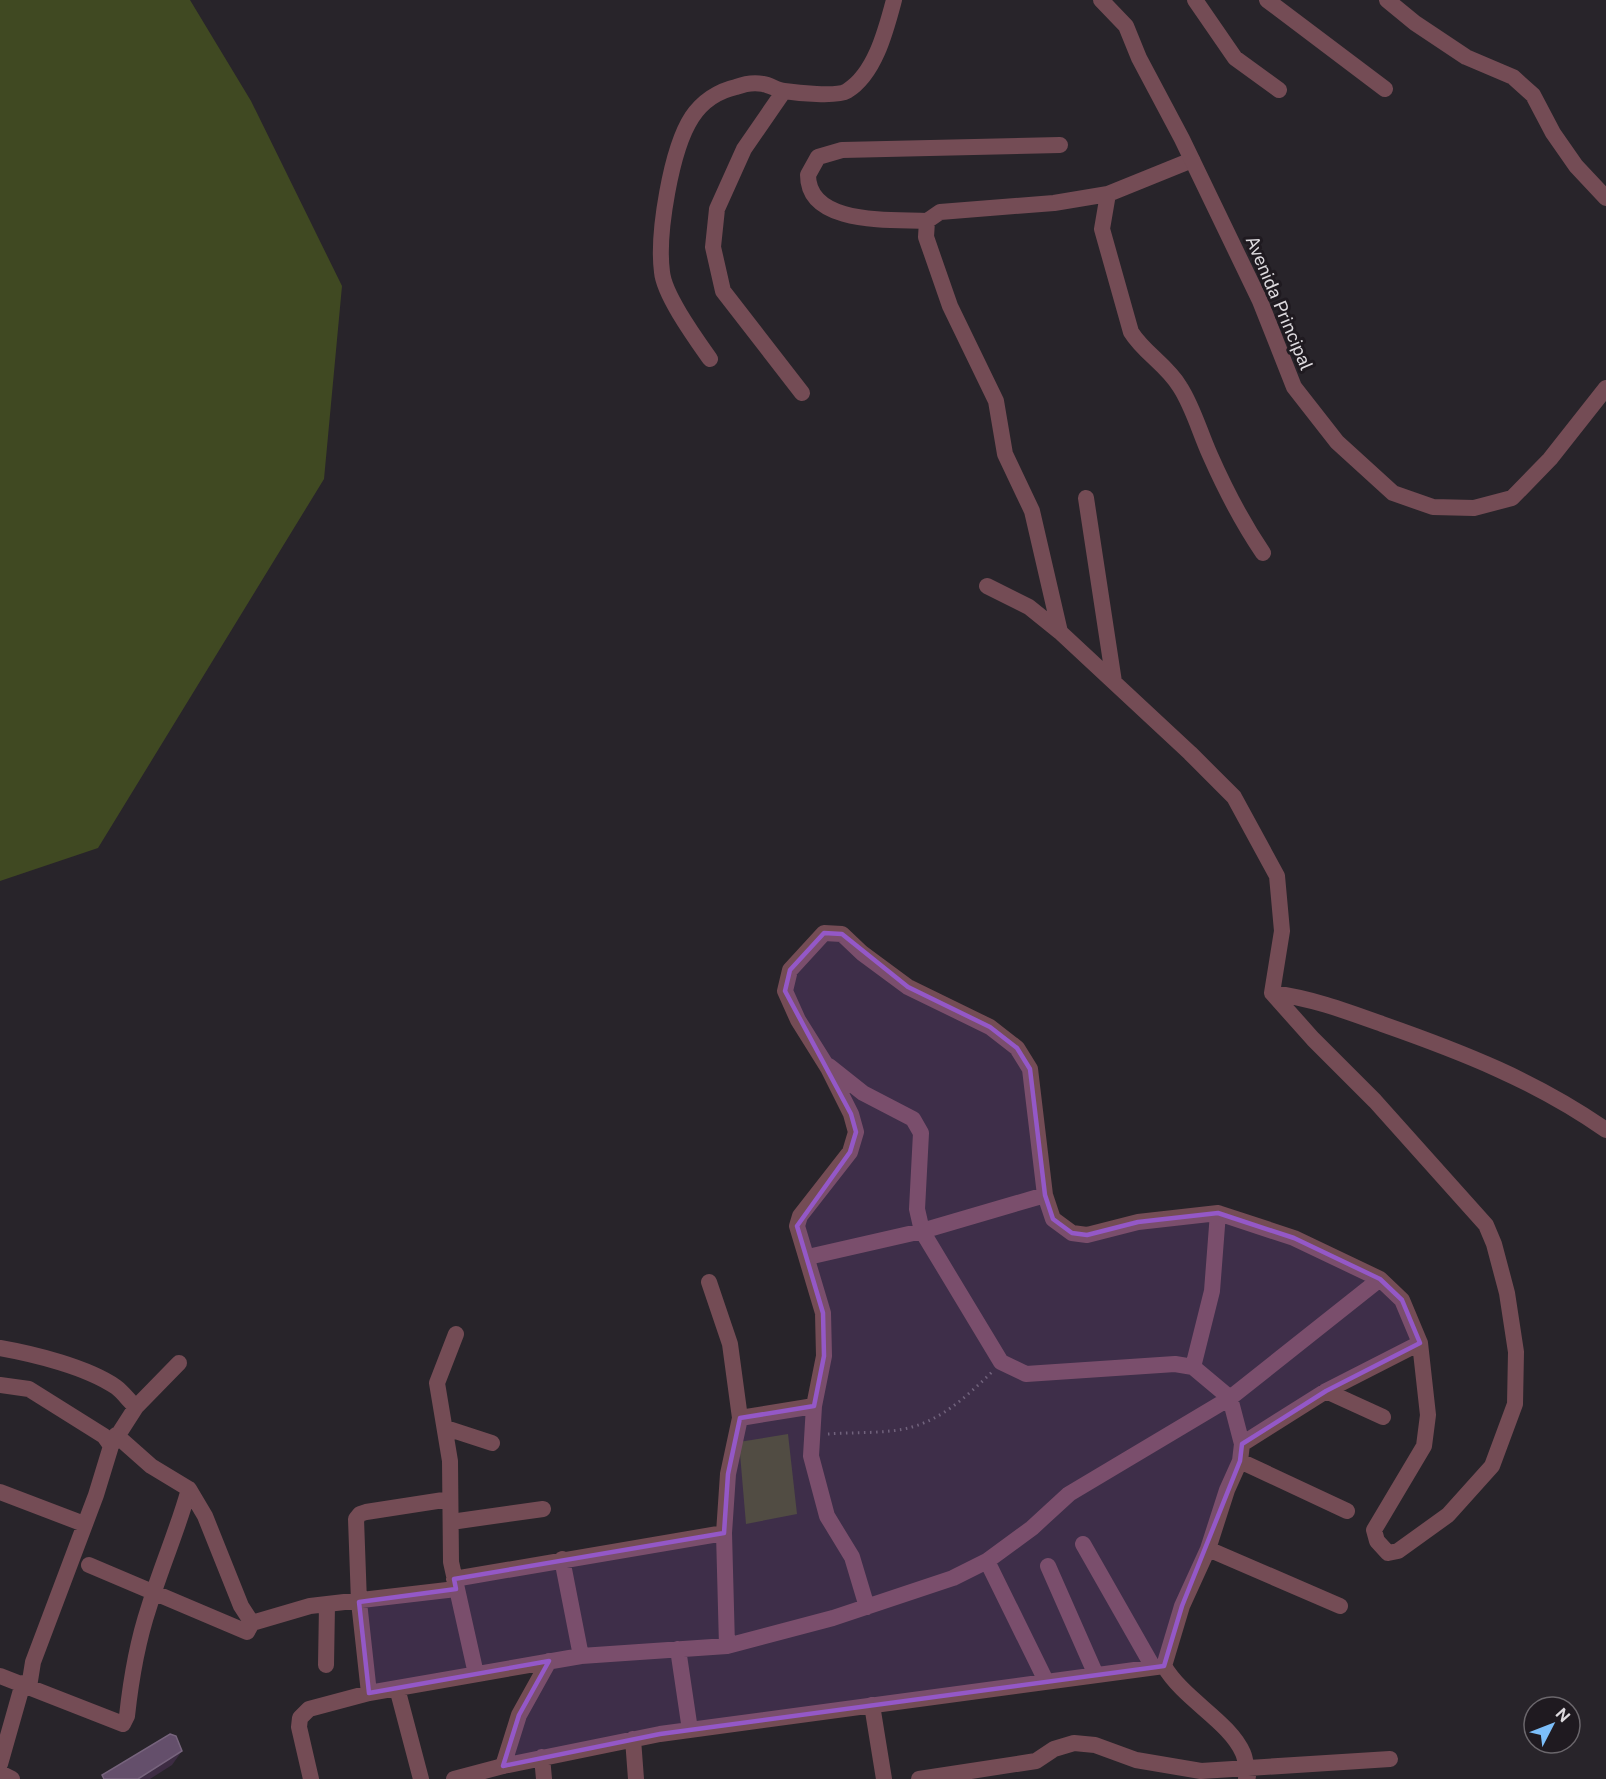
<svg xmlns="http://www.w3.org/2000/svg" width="1606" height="1779" font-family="'Public Sans',sans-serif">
	<rect width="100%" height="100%" fill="#28242a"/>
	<path fill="#404922" d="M0,0h190l61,101 91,185 -18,193 -226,369 -98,33z
		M788,1434l9,80 -51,10 -7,-82z"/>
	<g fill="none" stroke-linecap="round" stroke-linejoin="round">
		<path stroke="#686469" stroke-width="3" stroke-dasharray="1.5 4.5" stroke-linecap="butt" d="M828,1434c25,-2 61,0 84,-7 32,-9 56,-32 80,-55"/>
		<path stroke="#744c55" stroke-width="16" d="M1195,0l40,58 44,32
			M1267,0l118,89
			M1387,0l28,23 51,34 47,20 20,18 20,38 23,33 30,32
			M784,91l-40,58 -27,60 -4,38 10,44 79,102
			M1108,194l-6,35 29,103c13,21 36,33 49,55 13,20 20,46 30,68 15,34 32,67 53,98
			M927,221c-35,-2 -119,5 -119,-46l10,-18 24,-7 218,-5
			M710,359c-14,-20 -46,-64 -48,-87 -5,-38 9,-123 30,-155 10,-15 26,-26 44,-30 8,-3 18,-5 27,-3 7,1 14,6 21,7 13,2 53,6 63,0 28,-17 39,-61 47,-91
			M1086,498l28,184
			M987,586l42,21 31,25 130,121 44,44 43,79 5,55 -10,62
			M1060,632l-28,-121 -27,-57 -9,-53 -46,-95 -24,-69 1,-16 13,-9 114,-9 54,-9 84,-34
			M1272,993c39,5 74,18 110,31 80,28 154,57 224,106
			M829,1066l34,27 50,26 8,14 -4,76 5,22 79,131 25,12 149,-10 18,3 37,31 12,46 -2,17 -13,29 -19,59 -26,57 -18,60c20,34 65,55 79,87 3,7 3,15 5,23l-2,3
			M808,1257l114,-26 123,-36
			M709,1282l21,62 10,74 -12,56 -4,59 3,113
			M456,1334l-19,49 13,78 1,101 25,112
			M0,1348c34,6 87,19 116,39 7,5 13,14 20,20
			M1193,1367l19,-76 6,-78
			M0,1385l29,4 75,47 7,10 25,-39 43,-44
			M1326,1391l57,26
			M740,1418l74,-12
			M446,1428l46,15
			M116,1435l35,31 38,23
			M1242,1444l84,-53 94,-48
			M1240,1461l107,50
			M0,1492l84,32
			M451,1522l92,-13
			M1083,1544l70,123
			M1208,1549l132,57
			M562,1559l19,97
			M987,1561l59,120
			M89,1565l158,67 5,-9 58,-17 146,-17
			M1048,1566l48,109
			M454,1579l270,-46
			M867,1607l-15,-50 -25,-41 -16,-60 3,-50 10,-50 -1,-43 -26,-87 3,-10 50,-64 6,-20 -5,-18 -23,-46 -30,-48 -13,-29 5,-21 34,-37 18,1 20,19 46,34 82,40 27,21 13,21 15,126 8,24 19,14 15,2 51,-13 80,-9 76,25 86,41 22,21 18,43 8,72 -4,31 -50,84 3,11 11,12 10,-2 50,-36 44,-49 23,-62 1,-52 -9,-59 -13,-49 -8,-19 -111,-124 -62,-62 -41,-46
			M678,1649l12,81
			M326,1665l1,-60
			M0,1676l123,48 4,-8c4,-37 10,-73 22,-109 12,-40 29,-78 40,-118l16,27 36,90 11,17
			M29,1687l4,-25 63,-167 15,-49
			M397,1688l24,91
			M369,1693l-10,-91 -3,-83 4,-5 6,-2 84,-13
			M872,1705l12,74
			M633,1739l3,40
			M542,1757l2,22
			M0,1764l23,-81
			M503,1766l157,-32 504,-68
			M503,1766l16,-51 30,-54
			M0,1773l12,6
			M311,1779l-12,-52 1,-9 9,-9 60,-16 212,-37 146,-10 106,-28 120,-40 34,-17 45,-33 37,-34 161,-96 150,-119
			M919,1779l117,-18 18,-12 20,-6 21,2 41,15 65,11 189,-12"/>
		<path stroke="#744c55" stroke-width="16" d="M1101,0l25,26 13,32 43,81 78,162 34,86 43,55 56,51 40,14 41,1 38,-10 38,-39 56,-71
			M454,1779l49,-13"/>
	</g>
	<path fill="#3d2c43" d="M182,1751l-10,14 -22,14h-12z"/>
	<path fill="#644f6b" stroke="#77647d" stroke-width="1.5" d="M170,1734l6,2 6,15 -44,28h-34l-2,-4z"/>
	<path fill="#9458c7" fill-opacity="0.2" stroke="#9458c7" stroke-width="4.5" stroke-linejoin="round" d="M824,933l18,1 66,53 82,40 27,21 13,21 15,126 8,24 19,14 15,2 51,-13 80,-9 76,25 86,41 22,21 18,43 -94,48 -84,53 -2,17 -58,145 -18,60 -504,68 -157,32 16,-51 30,-54 -180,32 -10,-91 97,-13 -2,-10 270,-46 4,-59 12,-56 74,-12 10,-50 -1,-43 -26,-87 53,-74 6,-20 -5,-18 -66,-123 5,-21z"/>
	<g text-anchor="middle" stroke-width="6" stroke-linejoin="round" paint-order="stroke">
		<g font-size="18" fill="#dddade" stroke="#1f1a20">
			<text transform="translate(1279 303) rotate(67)" y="6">Avenida Principal</text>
		</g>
	</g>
	<g transform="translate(1552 1725) rotate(48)"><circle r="28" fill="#1f1a20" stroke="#6b676c" stroke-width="1.5"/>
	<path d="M0-4.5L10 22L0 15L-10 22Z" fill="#7cbef9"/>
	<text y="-9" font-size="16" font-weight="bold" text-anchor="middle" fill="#dddade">N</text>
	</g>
</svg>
